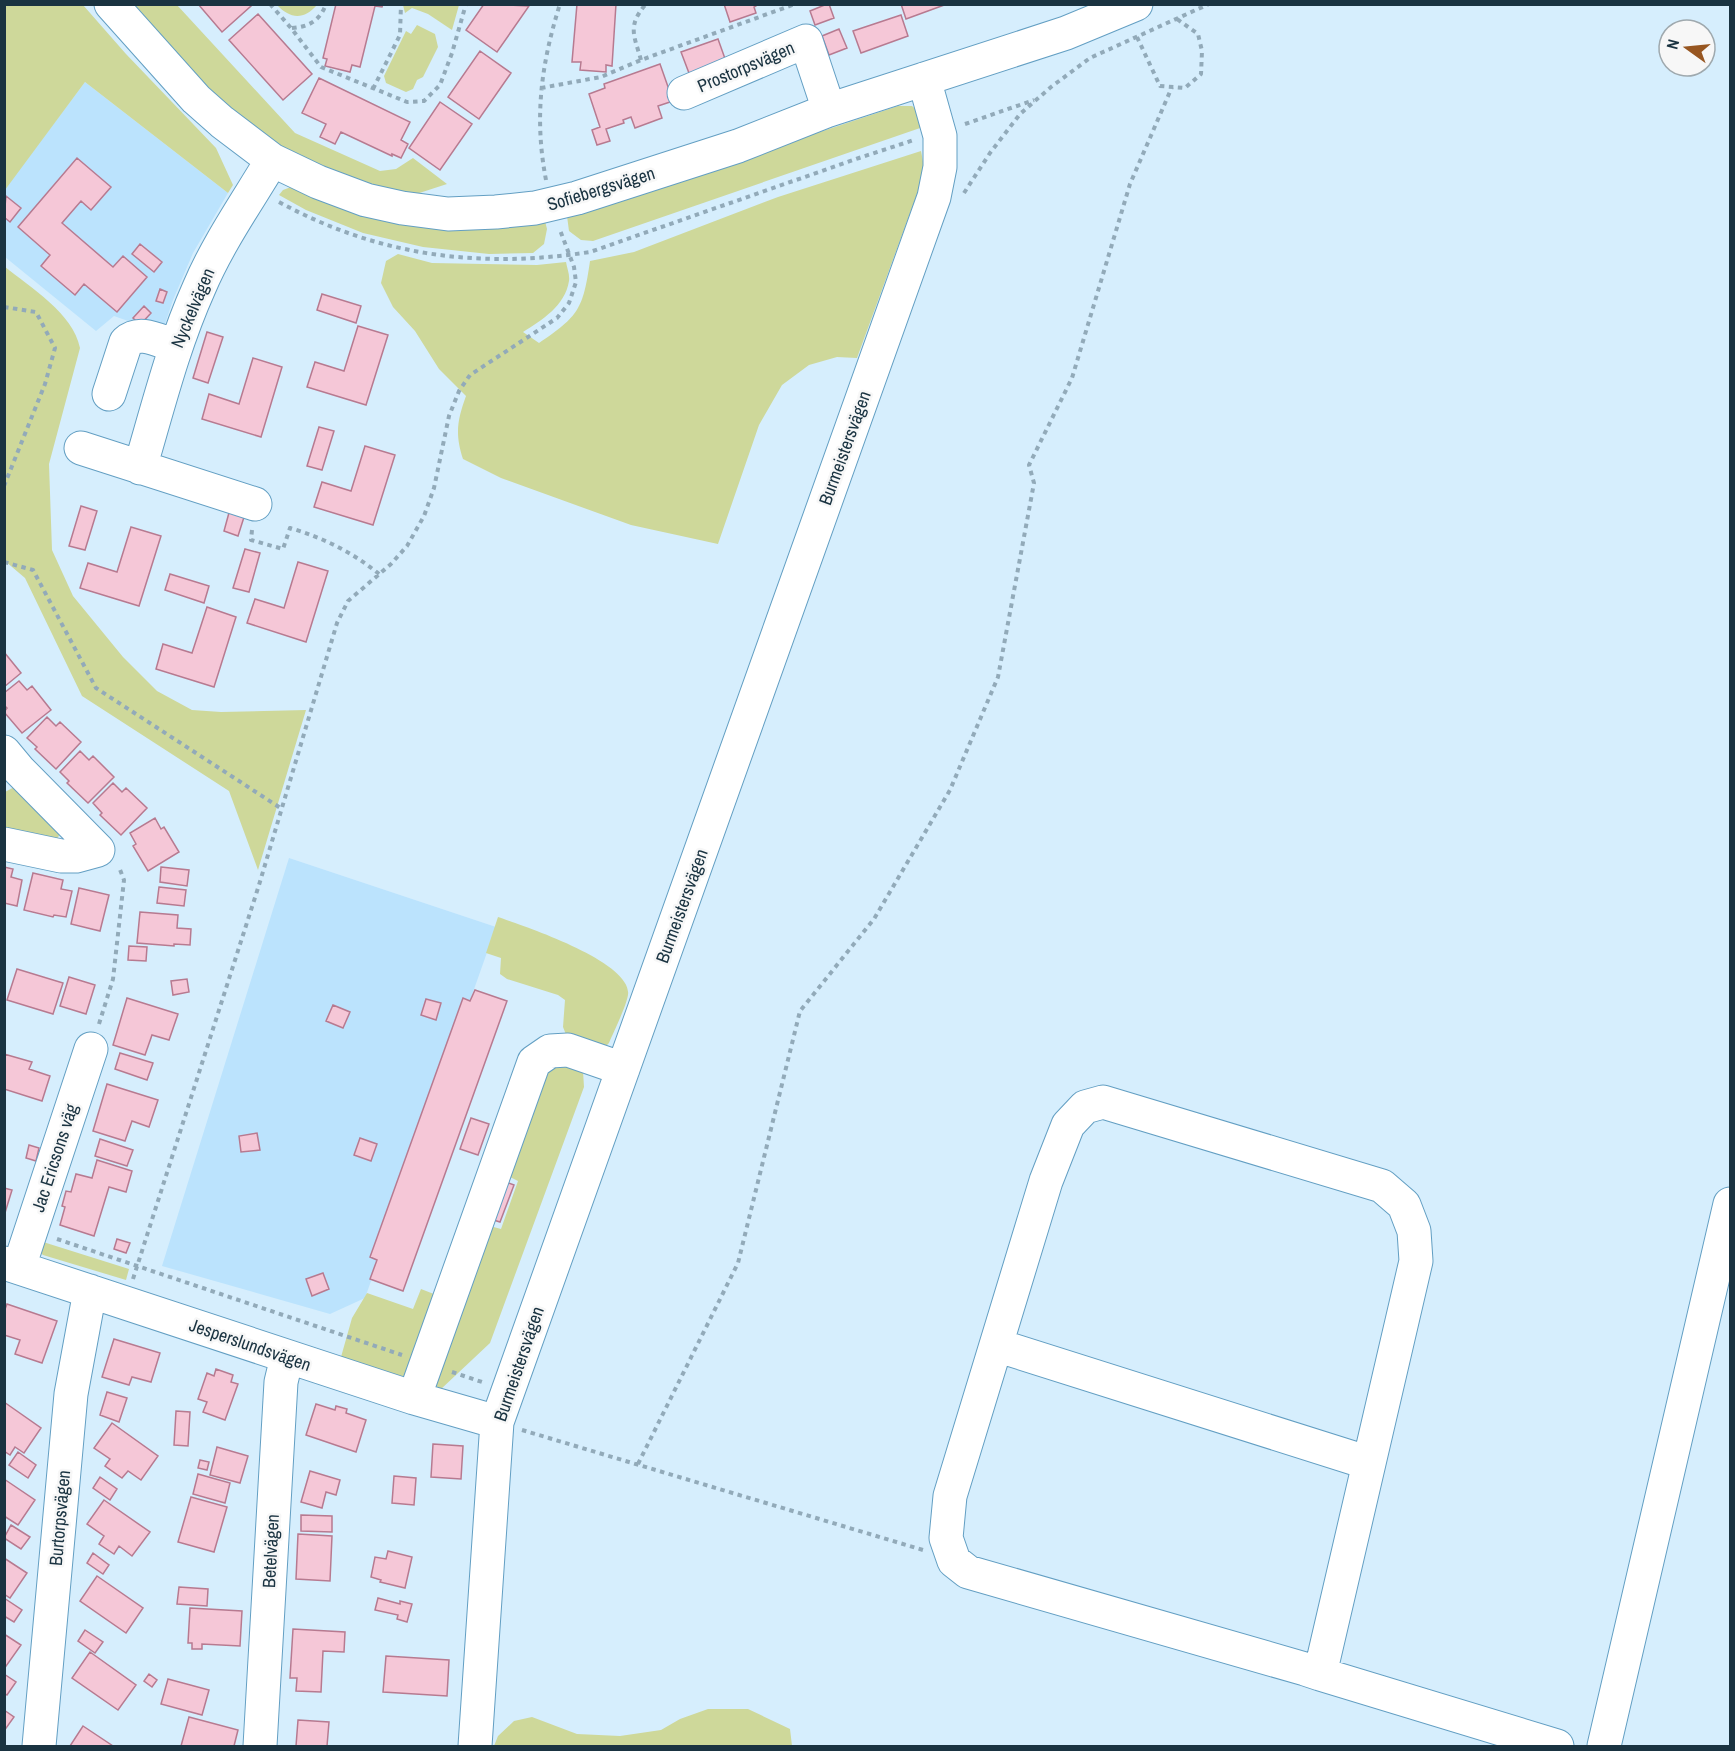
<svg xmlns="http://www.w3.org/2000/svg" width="1735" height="1751" font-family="'Archivo Narrow',sans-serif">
	<rect width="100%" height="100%" fill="#d6eefd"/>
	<path fill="#bbe3fd" d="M85,82l143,111 -35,60 -20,47 -11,33 -48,-17 -18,15 -91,-74 -1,-67z
		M289,858l207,69 -131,371 -35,16 -168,-48z"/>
	<path fill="#ced89a" d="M4,5h79l43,49 90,94 17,37 -5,8 -143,-111 -80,108z
		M130,5h47l118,128 85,38 16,-2 17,-11 34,26 -43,14 -116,-43 -48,-35 -50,-47z
		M277,5h40c-13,15 -27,14 -40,0z
		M403,5l56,-1v1l-7,25 -24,-16 -16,-6 -7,5z
		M417,25l18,9 3,13 -15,30 -6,3 -4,9 -7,3 -20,-9 -2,-7 22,-45 5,3z
		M898,106h14l9,8 2,13 -330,114 -12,-1 -12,-9 -2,-15z
		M921,151l4,21 -68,186 -20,-1 -28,8 -27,20 -23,40 -41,119 -87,-19 -130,-47 -38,-19c-8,-25 -6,-38 3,-63l-27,-27 -24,-38 -22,-24 -12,-24 5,-22 12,-7 34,9 105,2 29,-3c1,6 4,13 3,19 -4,25 -27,39 -46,51l16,11c40,-27 44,-34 51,-82l44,-9 144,-55z
		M291,187l254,34 2,8 -3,15 -11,9 -44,1 -66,-7 -60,-14 -57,-23 -27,-15 4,-5z
		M4,266c27,22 69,47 76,82l-31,116 3,86 21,46 50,61 34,34 35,19 29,2 85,-2 -48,160 -29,-79 -147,-95 -57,-118 -20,-17z
		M18,785l42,49 -5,8 -50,-6v-44z
		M498,917c26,9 135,45 130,78 -2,12 -14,36 -19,48l-5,5 -37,-11 -4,-10 2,-27 -7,-5 -51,-16 -7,-5 1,-16 -15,-5z
		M558,1064l25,7 1,16 -94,256 -50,47 -5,-6 51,-159 15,4 17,-48 -14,-7 40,-105z
		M40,1241l89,28 -3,11 -83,-25 -5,-5z
		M421,1289l18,7 -31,79 -11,2 -56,-20 11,-39 15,-25 46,16z
		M708,1709h40l42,20 2,17h-298l4,-10 16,-15 18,-4 45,17 43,2 41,-6 19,-11z"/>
	<path fill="#f5c7d7" stroke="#b77a90" stroke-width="1.5" d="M198,4h52l1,2 -29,26z
		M336,4h47l-1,3 -7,-1 -15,61 -8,-2 -2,7 -25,-6 2,-7 -4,-1z
		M484,4l45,2 -32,46 -31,-22z
		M577,4h39l-4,62 -6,-1v7l-26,-2 1,-8h-9z
		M724,4h35l-5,3 2,6 -26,9z
		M827,4h2l5,14 -19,7 -5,-14z
		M901,4h46l-41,15z
		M258,14l54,60 -29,26 -54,-60z
		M901,15l7,21 -47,17 -8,-22z
		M839,29l8,19 -18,7 -7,-19z
		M718,39l10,28 -36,14 -11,-29z
		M480,51l31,22 -32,46 -31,-22z
		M660,64l13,37 -15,5 4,12 -27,10 -4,-11 -8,3 1,3 -18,6 4,12 -13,4 -5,-15 8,-3 -11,-33 16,-6 -1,-4z
		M319,78l91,44 -9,18 7,4 -7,14 -9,-4v2l-51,-24 -6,12 -15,-7 6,-13 -24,-11z
		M440,102l32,22 -32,46 -31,-22z
		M77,158l34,29 -20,23 -10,-9 -19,22 51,44 10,-11 24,21 -30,35 -33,-28 -9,11 -34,-29 9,-11 -32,-28z
		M6,196l15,12 -11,14 -6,-5z
		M140,244l22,18 -8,10 -22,-18z
		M160,289l7,3 -4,11 -7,-2z
		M322,294l39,12 -5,17 -39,-13z
		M144,306l7,7 -11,12 -7,-7z
		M358,326l30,9 -22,70 -59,-18 8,-25 29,9z
		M207,332l16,5 -15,46 -15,-5z
		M253,358l29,9 -21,70 -59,-18 7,-25 30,10z
		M319,427l15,4 -12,39 -15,-4z
		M365,446l30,9 -22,70 -59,-18 8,-25 29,9z
		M81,506l16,5 -12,39 -16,-4z
		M230,509l15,5 -7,22 -14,-5z
		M131,527l30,9 -22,70 -59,-18 8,-25 29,9z
		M245,549l15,4 -11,39 -16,-4z
		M298,562l30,9 -22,71 -59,-19 8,-24 29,9z
		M170,574l39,12 -5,17 -39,-13z
		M207,607l29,10 -22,70 -58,-18 7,-25 29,9z
		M4,652l17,21 -17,14z
		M19,681l8,9 5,-4 19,24 -29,23 -18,-21 3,-4 -3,-3v-12z
		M47,717l9,9 4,-4 21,20 -25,27 -21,-20 2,-2 -10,-9z
		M80,751l9,9 4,-4 21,21 -26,26 -21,-20 2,-2 -9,-9z
		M113,783l9,9 4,-4 21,20 -26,27 -21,-20 2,-2 -9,-10z
		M155,818l6,11 3,-2 15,25 -31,19 -15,-25 3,-2 -6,-11z
		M4,867l9,2 -2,8 11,3 -5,26 -13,-3z
		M161,867l28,3 -2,16 -27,-4z
		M33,873l30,7 -2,9 11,2 -6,26 -12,-2 -1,2 -29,-7z
		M159,887l27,3 -2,16 -27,-3z
		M79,888l30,7 -9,36 -29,-7z
		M140,912l38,3 -1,13 14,1 -1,16 -16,-1v2l-37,-3z
		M129,946l18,1 -1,14 -18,-1z
		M17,969l46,14 -10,31 -46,-14z
		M69,977l26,8 -9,29 -26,-8z
		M187,979l2,13 -16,3 -2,-14z
		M475,990l32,11 -104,290 -33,-12 7,-19 -7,-3 93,-259 7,3z
		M127,998l51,16 -9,26 -17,-5 -7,20 -32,-10z
		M426,999l15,4 -5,17 -15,-5z
		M333,1005l17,7 -7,16 -17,-7z
		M120,1053l33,10 -6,17 -32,-11z
		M4,1054l28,8 -3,7 21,7 -8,25 -38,-12z
		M107,1084l51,16 -9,27 -17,-6 -7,20 -32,-10z
		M471,1118l18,6 -11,31 -18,-6z
		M257,1133l3,17 -19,2 -2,-16z
		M360,1138l17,6 -6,17 -17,-6z
		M100,1139l33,11 -6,16 -32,-10z
		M29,1145l10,3 -3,13 -10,-3z
		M97,1160l35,11 -6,21 -17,-5 -15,49 -34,-11 5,-18 -3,-1 4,-15 5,1 5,-18 16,4z
		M501,1180l13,5 -14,37 -13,-4z
		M4,1188l8,2 -8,26z
		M117,1239l13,4 -4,10 -12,-4z
		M323,1273l6,16 -17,7 -6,-17z
		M7,1304l50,17 -15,42 -27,-9 5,-14 -16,-5v-23z
		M114,1339l46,14 -9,29 -19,-5 -3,8 -27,-8z
		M216,1369l17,6 -2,7 7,2 -13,36 -22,-8 4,-10 -9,-3 9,-26 7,3z
		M107,1392l20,6 -8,24 -19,-7z
		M4,1402l37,26 -17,25 -9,-6 -5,8 -6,-4z
		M316,1404l19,6 1,-4 11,3 -1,4 20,7 -10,32 -50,-17z
		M176,1411l14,1 -2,34 -14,-1z
		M112,1423l46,33 -17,24 -13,-9 -6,7 -17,-12 5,-7 -16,-11z
		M433,1444l30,2 -2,33 -30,-2z
		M217,1447l31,9 -8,27 -30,-8z
		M18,1452l18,13 -8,13 -19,-13z
		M200,1460l9,2 -2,8 -9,-2z
		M310,1471l30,9 -4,15 -10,-3 -4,16 -21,-6z
		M198,1474l32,9 -5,20 -32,-9z
		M394,1476l22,2 -2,27 -22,-2z
		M100,1477l17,12 -7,11 -17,-12z
		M4,1479l31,21 -17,25 -14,-9z
		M191,1497l36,10 -13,45 -36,-10z
		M104,1500l46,32 -18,24 -13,-10 -5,8 -15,-10 5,-8 -17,-12z
		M301,1515l31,1v16l-31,-1z
		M11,1525l19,12 -9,12 -17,-11z
		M298,1534l34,2 -2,45 -34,-2z
		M388,1551l24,6 -7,31 -25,-6 1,-2 -10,-3 4,-20 11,2z
		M93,1553l16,12 -6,9 -16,-11z
		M4,1558l23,15 -17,25 -6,-4z
		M97,1576l46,32 -17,25 -46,-32z
		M179,1587l29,2 -1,17 -30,-2z
		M4,1598l18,12 -8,12 -10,-6z
		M378,1598l22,6v-3l12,3 -5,18 -10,-3 1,-4 -23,-5z
		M190,1608l52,3 -2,35 -38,-2v5h-10v-6h-4z
		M293,1629l52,3 -1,20 -21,-1 -2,41 -25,-1 1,-13h-7z
		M85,1630l18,12 -8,11 -17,-12z
		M4,1634l17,11 -17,24z
		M90,1652l46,33 -18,25 -46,-32z
		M386,1656l63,4 -2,36 -64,-4z
		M4,1674l12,8 -9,13 -3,-2z
		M149,1674l8,6 -5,7 -8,-6z
		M168,1679l41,11 -7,25 -41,-11z
		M4,1710l10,7 -10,14z
		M189,1717l49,13 -4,16h-53z
		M298,1720l31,2 -2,24h-31z
		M83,1726l30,20h-43z"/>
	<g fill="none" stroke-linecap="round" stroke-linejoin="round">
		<g stroke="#639fc3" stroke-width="35">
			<path id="minor" d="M111,4l85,95 26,23 50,38 46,22 48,18 36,8 46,6 48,-2 39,-4 42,-10 161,-52 91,-36 237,-77 70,-29
				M684,93l122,-52 23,69
				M109,394l17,-52c14,-13 33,-1 50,4
				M81,448l174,56
				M140,468c18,-61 33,-122 59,-180 19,-45 48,-86 73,-128
				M4,752l15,18 79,80 -22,6h-15l-57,-12
				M4,1263l410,135 83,24
				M19,1267l72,-218
				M996,1345l373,118
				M414,1398l120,-336 16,-11 18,-1 55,19
				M1320,1674l96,-413 -2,-30 -10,-26 -22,-19 -279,-84 -18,5 -17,18 -22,56 -96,315 -4,42 8,23 14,11 337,97 15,5 237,72
				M39,1746l32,-352 19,-103
				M260,1746l21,-364 6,-25
				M475,1746l22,-324 437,-1225 6,-30v-31l-16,-57
				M1604,1746l126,-542"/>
		</g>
		<path stroke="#92aab9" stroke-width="4" stroke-dasharray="4.5 4.5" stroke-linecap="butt" d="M270,4l21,24 30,39 86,35 17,-1 16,-16 12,-32 14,-49
			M292,28c16,-1 28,-7 34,-24
			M1137,37l23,49 25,2 16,-14 1,-23 -4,-17 -21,-15
			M641,60c-7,-25 -14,-34 5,-56
			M541,88l60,-11 40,-17 154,-56
			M373,89l27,-54 1,-31
			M965,124l69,-24
			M546,180c-12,-62 -5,-116 14,-176
			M964,193l26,-40 30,-39 31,-27 39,-29 119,-54
			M279,202c99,54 200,67 311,50l269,-94 55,-18
			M4,307l32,5 19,36 -10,36 -41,102
			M252,530l-1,10 32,9 7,-21c34,10 62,24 89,46
			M4,562l29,8 63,118 186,121
			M99,1024l14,-45 11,-99 -5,-13
			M57,1239l345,116
			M133,1279l126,-394 78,-262 11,-22 43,-37 16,-18 17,-30 10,-28 15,-72 10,-25 11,-16 87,-57 12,-15 7,-21 -2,-15 -14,-37
			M452,1372l30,10
			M522,1430l401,120
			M638,1464l100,-201 62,-252 74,-92 76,-129 48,-113 36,-194 -5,-18 43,-87 58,-194 42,-97"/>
		<use href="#minor" stroke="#fff" stroke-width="33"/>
	</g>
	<g text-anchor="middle" stroke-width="5" stroke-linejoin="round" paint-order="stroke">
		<g font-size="18" fill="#1a3341" stroke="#f7f7f7">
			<text transform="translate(746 67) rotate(-23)" y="6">Prostorpsvägen</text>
			<text transform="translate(601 189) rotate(-17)" y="6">Sofiebergsvägen</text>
			<text transform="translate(193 308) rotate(-67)" y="6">Nyckelvägen</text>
			<text transform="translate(845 448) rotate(-70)" y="6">Burmeistersvägen</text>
			<text transform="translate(682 906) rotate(-70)" y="6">Burmeistersvägen</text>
			<text transform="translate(55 1158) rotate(-72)" y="6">Jac Ericsons väg</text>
			<text transform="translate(250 1345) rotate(19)" y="6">Jesperslundsvägen</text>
			<text transform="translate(519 1364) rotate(-71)" y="6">Burmeistersvägen</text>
			<text transform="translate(60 1518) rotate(-85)" y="6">Burtorpsvägen</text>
			<text transform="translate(271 1551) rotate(-87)" y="6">Betelvägen</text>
		</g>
	</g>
	<rect width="1735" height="1751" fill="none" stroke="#1a3341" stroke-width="12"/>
	<g transform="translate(1687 48) rotate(285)"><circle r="28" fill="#f7f7f7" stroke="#9fa9ae" stroke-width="1.5"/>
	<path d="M0-4.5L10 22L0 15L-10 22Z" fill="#975621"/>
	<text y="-9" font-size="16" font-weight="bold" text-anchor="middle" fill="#1a3341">N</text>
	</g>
</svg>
